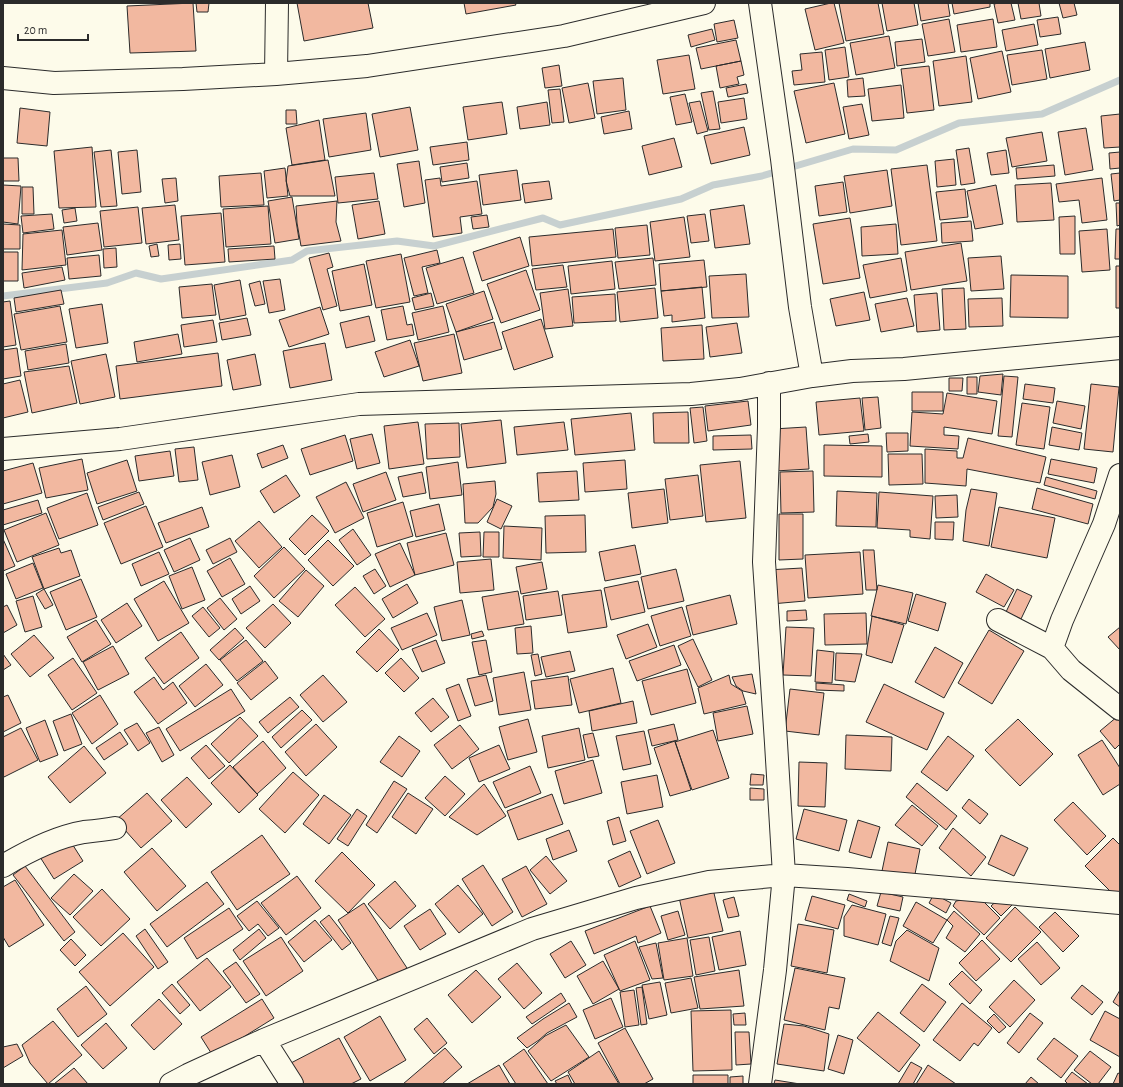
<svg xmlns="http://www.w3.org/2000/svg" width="1123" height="1087" font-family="'Alegreya Sans',sans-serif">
	<rect width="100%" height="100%" fill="#fdfbea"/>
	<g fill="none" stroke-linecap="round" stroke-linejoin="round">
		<path stroke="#c7d0d0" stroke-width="7" d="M3,296l104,-13 29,-10 25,6 131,-19 15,-9 90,-10 37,5 109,-28 17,7 121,-26 32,-14 49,-9 91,-27 43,1 63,-27 83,-9 78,-34"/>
	</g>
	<path fill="#f2b8a0" stroke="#2b2b2b" d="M193,3l3,48 -66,2 -3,-47z
		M196,3h13l-1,9h-11z
		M297,3h71l5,25 -69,13z
		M464,3h51l1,2 -50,9z
		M831,3h3l10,40 -29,7 -10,-41z
		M839,3h39l6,31 -38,7z
		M882,3h32l4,22 -31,6z
		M918,3h30l2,13 -29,5z
		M952,3h38v4l-36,7z
		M999,3h12l4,17 -17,3 -4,-19z
		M1018,3h21l2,13 -20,3z
		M1059,3h15l3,12 -14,3z
		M1058,17l3,17 -21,3 -3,-17z
		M949,19l6,33 -27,4 -6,-32z
		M993,19l4,28 -36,5 -4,-27z
		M734,20l4,18 -21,4 -3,-18z
		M1034,24l4,21 -32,6 -4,-21z
		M712,29l3,11 -24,7 -3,-12z
		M889,36l6,32 -39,7 -6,-32z
		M922,39l3,23 -28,4 -2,-24z
		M736,40l5,21 -40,8 -5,-21z
		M1085,42l5,28 -40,8 -5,-29z
		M845,47l4,30 -20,3 -4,-30z
		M1042,50l5,29 -35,6 -5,-30z
		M1002,51l9,41 -33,7 -8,-41z
		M822,52l3,30 -31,3 -2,-14 10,-1 -2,-16z
		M689,55l6,34 -32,5 -6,-34z
		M966,56l6,46 -33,4 -6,-45z
		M741,61l3,14 -7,2 2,7 -19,4 -4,-22z
		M559,65l3,21 -17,2 -3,-20z
		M929,66l5,44 -27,3 -6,-44z
		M623,78l3,32 -29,4 -4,-33z
		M863,78l2,18 -17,1 -1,-17z
		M588,83l7,35 -26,5 -7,-35z
		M834,83l11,51 -39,9 -12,-52z
		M746,84l2,9 -20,4 -2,-9z
		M901,85l3,33 -32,3 -4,-32z
		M560,89l4,33 -12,1 -4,-33z
		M713,91l7,38 -11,1 -8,-37z
		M685,94l7,28 -16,3 -6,-28z
		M744,98l3,21 -26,4 -3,-21z
		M700,101l8,30 -11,3 -8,-31z
		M502,102l5,32 -39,6 -5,-33z
		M547,102l3,23 -30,4 -3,-22z
		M862,104l7,31 -20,4 -6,-32z
		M410,107l8,43 -38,7 -8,-43z
		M20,108l30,4 -3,34 -30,-3z
		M286,110h10l1,14h-11z
		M629,111l3,18 -28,5 -3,-17z
		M366,113l5,37 -42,7 -6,-38z
		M1120,114v33l-16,1 -3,-32z
		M319,120l6,40 -33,5 -6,-37z
		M744,127l6,28 -39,9 -7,-28z
		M1086,128l7,42 -28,5 -7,-43z
		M1042,132l5,29 -35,6 -6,-29z
		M674,138l8,29 -33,8 -7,-29z
		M467,142l2,18 -36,5 -3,-18z
		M92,147l4,60 -37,1 -5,-57z
		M969,148l6,35 -14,2 -5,-35z
		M111,150l6,56 -16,1 -7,-55z
		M137,150l4,42 -19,2 -4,-42z
		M1006,150l3,23 -18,2 -4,-22z
		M1120,152v16l-10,1 -1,-16z
		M3,158h15l1,23h-16z
		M954,159l2,26 -19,2 -2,-26z
		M328,160l7,36h-45l-4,-15 2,-15z
		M419,161l6,42 -21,4 -7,-43z
		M467,163l2,15 -27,4 -2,-15z
		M927,165l10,76 -36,4 -10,-76z
		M1054,165l1,11 -38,3 -1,-11z
		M285,168l3,28 -21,2 -3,-27z
		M517,170l4,30 -38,5 -4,-30z
		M887,170l5,36 -42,7 -6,-37z
		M261,173l3,32 -43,2 -2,-31z
		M374,173l4,26 -40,4 -3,-26z
		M1120,173v27l-6,1 -3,-27z
		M176,178l2,23 -13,2 -3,-24z
		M440,178l1,8 36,-5 5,33 -22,3 2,16 -29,4 -8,-57z
		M1102,178l5,42 -25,3 -3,-23 -20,2 -3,-18z
		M549,181l3,18 -27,4 -3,-19z
		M843,182l4,30 -28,4 -4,-30z
		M1051,183l3,37 -37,2 -2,-37z
		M3,185l18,1 -3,38 -15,-2z
		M996,185l7,39 -28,5 -8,-38z
		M22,187h11l1,27h-12z
		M965,189l3,28 -28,3 -4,-28z
		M292,197l7,42 -24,4 -7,-42z
		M337,201l-1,21 5,19 -40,5 -4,-23 -1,-17z
		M379,201l6,33 -27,5 -6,-34z
		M1116,203h4v22l-3,1z
		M175,205l4,35 -33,4 -4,-36z
		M744,205l6,39 -35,4 -5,-38z
		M268,206l3,38 -45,3 -3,-38z
		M138,207l4,36 -38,4 -4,-36z
		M75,208l2,13 -13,2 -2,-13z
		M221,213l4,49 -40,3 -4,-49z
		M52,214l2,15 -31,4 -2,-17z
		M705,214l4,27 -18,2 -4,-27z
		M487,215l2,12 -16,2 -2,-12z
		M1075,216v38h-15l-1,-37z
		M684,217l6,40 -35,4 -5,-39z
		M850,218l10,60 -37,6 -10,-60z
		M971,221l2,20 -31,2 -1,-20z
		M98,223l4,27 -35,5 -4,-28z
		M3,224l17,1v24h-17z
		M896,224l2,30 -36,2 -1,-29z
		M647,225l3,30 -32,3 -3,-30z
		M613,229l3,28 -84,9 -3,-29z
		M1107,229l3,41 -28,2 -3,-41z
		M1116,229h4v30h-5z
		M62,230l4,35 -44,5 1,-36z
		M520,237l9,29 -47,15 -9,-29z
		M961,243l6,38 -56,9 -6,-38z
		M157,244l2,12 -8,1 -2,-11z
		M180,244l1,15 -12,1 -1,-15z
		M274,246l1,13 -46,3 -1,-13z
		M116,248l1,19 -13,1 -1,-19z
		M437,250l3,13 -18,4 6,26 -14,3 -10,-38z
		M3,252h15v29h-15z
		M329,253l4,14 -6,2 10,37 -14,4 -14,-52z
		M401,254l9,48 -34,6 -10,-47z
		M99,255l2,21 -32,3 -2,-21z
		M1001,256l3,33 -33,2 -3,-33z
		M463,257l11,36 -37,11 -11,-36z
		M653,258l3,27 -37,4 -4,-27z
		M901,258l6,33 -37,7 -7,-33z
		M704,260l3,27 -46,4 -2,-27z
		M612,261l3,28 -44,5 -3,-28z
		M364,264l8,41 -32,6 -8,-40z
		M563,265l4,22 -31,3 -4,-21z
		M1116,266h4v42h-4z
		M62,267l3,13 -41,8 -2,-15z
		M526,270l14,40 -39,13 -14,-39z
		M746,274l3,43 -37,1 -3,-42z
		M1011,275l57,1v42l-58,-1z
		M280,279l5,31 -16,3 -6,-32z
		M240,280l6,35 -26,5 -6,-35z
		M260,281l5,23 -10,2 -6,-22z
		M212,284l4,31 -34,3 -3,-31z
		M702,287l3,31 -33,4v-7l-8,1 -3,-25z
		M655,288l3,30 -38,4 -3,-30z
		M964,288l2,41 -22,1 -2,-41z
		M568,289l5,37 -28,3 -5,-36z
		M61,290l3,14 -48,8 -2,-14z
		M484,291l9,28 -37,13 -10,-28z
		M864,292l6,28 -34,6 -6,-27z
		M431,293l3,13 -19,4 -3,-12z
		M937,293l3,37 -23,2 -3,-37z
		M615,294l1,27 -42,2 -2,-26z
		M907,298l7,28 -33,6 -6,-28z
		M1002,298l1,28 -34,1 -1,-28z
		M10,301l6,44 -13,2v-45z
		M102,304l6,39 -32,5 -7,-39z
		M60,306l7,36 -46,8 -7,-36z
		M403,306l4,19 5,-1 2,11 -27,5 -6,-30z
		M443,306l6,26 -31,8 -6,-27z
		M320,307l9,27 -40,13 -10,-27z
		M369,316l6,25 -29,7 -6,-25z
		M247,318l4,17 -29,5 -3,-17z
		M541,319l12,38 -39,13 -12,-38z
		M213,320l4,22 -33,5 -3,-22z
		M494,322l8,27 -38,11 -8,-28z
		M737,323l5,30 -32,4 -4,-30z
		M702,325l2,34 -41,2 -2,-33z
		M178,334l4,20 -45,8 -3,-20z
		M454,334l8,39 -39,8 -9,-38z
		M410,340l9,26 -35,11 -9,-25z
		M325,343l7,37 -42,8 -7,-37z
		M66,344l3,19 -41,7 -3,-19z
		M17,348l4,28 -18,3v-29z
		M218,353l4,33 -102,13 -4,-33z
		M106,354l9,43 -35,7 -9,-43z
		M255,354l6,31 -28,5 -6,-30z
		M69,366l8,37 -45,10 -8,-41z
		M1003,374l-2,21 -23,-3 2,-16z
		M1004,376l14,1 -6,60 -14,-1z
		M967,377h10v17h-10z
		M949,378h14l-1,13h-13z
		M20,380l8,32 -25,6v-34z
		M1025,384l30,4 -2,15 -30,-4z
		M1091,384l28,3 -6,65 -29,-3z
		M912,392h31v19h-31z
		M947,393l50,8 -5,33 -48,-7v8l15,1 -1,13 -48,-3 2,-34 31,2z
		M878,397l3,31 -16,2 -3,-32z
		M860,398l4,33 -45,4 -3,-33z
		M748,401l3,24 -43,6 -3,-25z
		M1057,401l28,5 -4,23 -28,-6z
		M1022,403l28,4 -6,42 -28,-4z
		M703,407l4,34 -13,2 -4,-35z
		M688,412l1,31h-35l-1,-30z
		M631,413l4,37 -60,5 -4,-36z
		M501,420l5,43 -39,5 -6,-44z
		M418,422l6,42 -35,5 -5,-43z
		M564,422l4,28 -51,5 -3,-28z
		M459,423l1,34 -33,2 -2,-35z
		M806,427l3,42 -34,2 -2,-42z
		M1052,427l30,6 -3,17 -30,-5z
		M886,433h22v18l-21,1z
		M372,434l8,29 -23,6 -7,-30z
		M868,434l1,8 -19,2 -1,-8z
		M345,435l8,26 -43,14 -9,-26z
		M751,435l1,14 -39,1v-14z
		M968,438l78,19 -6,26 -73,-14 -1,17 -41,-3v-34l32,2v7h6z
		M283,445l5,13 -26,10 -5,-14z
		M824,445l58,1v31l-58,-1z
		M194,447l4,33 -19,2 -4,-33z
		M170,451l4,25 -35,5 -4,-25z
		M888,454h34l1,30 -34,1z
		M232,455l8,32 -30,8 -8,-33z
		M82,459l6,31 -42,8 -7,-30z
		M1051,459l46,9 -3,15 -46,-9z
		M127,460l10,31 -40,13 -10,-31z
		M625,460l2,29 -42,3 -2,-29z
		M740,461l6,57 -40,4 -6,-57z
		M458,462l4,33 -32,4 -4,-32z
		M33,463l9,30 -39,11v-33z
		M577,471l2,29 -40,2 -2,-29z
		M813,471l1,41 -33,1 -1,-41z
		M386,472l10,28 -33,12 -10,-28z
		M422,472l4,21 -23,4 -5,-20z
		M286,475l14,21 -26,17 -14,-22z
		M698,475l5,41 -33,4 -5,-41z
		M1046,477l51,14 -2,8 -51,-14z
		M495,481l1,13 -3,13 -15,16h-13l-2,-39z
		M346,482l18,36 -29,15 -19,-36z
		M1037,488l56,16 -5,20 -56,-15z
		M664,489l4,34 -36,5 -4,-35z
		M971,489l26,4 -8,53 -26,-5 3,-31z
		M837,491l40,2 -1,34 -40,-1z
		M139,492l5,12 -41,16 -5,-13z
		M879,492l54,4 -3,43 -20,-2v-7l-33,-2z
		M87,493l11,32 -39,14 -12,-31z
		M957,495l1,22 -22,1 -1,-22z
		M497,499l15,7 -11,23 -14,-7z
		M38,500l4,13 -39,12v-15z
		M403,502l10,34 -36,11 -10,-34z
		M439,504l6,26 -29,7 -6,-26z
		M146,506l17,41 -42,17 -17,-41z
		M202,507l7,20 -43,16 -8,-20z
		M999,507l56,11 -8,40 -56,-11z
		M46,513l13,32 -42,17 -13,-32z
		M779,514h24v45l-24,1z
		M312,515l17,16 -24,24 -16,-16z
		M585,515l1,37 -40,1 -1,-37z
		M259,521l23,26 -23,21 -24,-27z
		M935,522h19l-1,18 -18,-1z
		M504,526l38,2 -1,32 -38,-2z
		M353,529l18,26 -14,10 -18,-25z
		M480,532l1,24 -20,1 -2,-24z
		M484,532h15v25h-16z
		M446,533l8,32 -39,10 -8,-32z
		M190,538l10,22 -26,12 -10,-22z
		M230,538l7,14 -24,12 -7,-14z
		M3,539l12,27 -12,5z
		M328,540l26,26 -21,20 -25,-26z
		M400,543l15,32 -25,12 -15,-33z
		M635,545l6,29 -36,7 -6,-29z
		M284,547l21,22 -31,29 -20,-22z
		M59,548l2,5 10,-3 9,26 -36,13 -12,-32z
		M863,550h11l3,40h-11z
		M159,552l10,22 -28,12 -9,-22z
		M860,552l3,42 -55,4 -3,-43z
		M230,558l15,26 -23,13 -15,-26z
		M491,559l3,31 -34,3 -3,-31z
		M542,562l5,27 -26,5 -5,-27z
		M33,563l10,25 -27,11 -10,-25z
		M192,567l13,33 -23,9 -13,-33z
		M802,568l3,33 -34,3 -4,-34z
		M375,569l11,17 -12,8 -11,-18z
		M676,569l8,32 -36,8 -7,-32z
		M306,570l18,16 -26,31 -19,-16z
		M986,574l28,16 -10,17 -28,-15z
		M81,579l16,38 -31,13 -16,-38z
		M164,581l25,42 -31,18 -24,-42z
		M638,581l7,31 -34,8 -7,-32z
		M407,584l11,19 -25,15 -11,-19z
		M878,585l35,8 -7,31 -35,-8z
		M250,586l10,15 -19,13 -9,-15z
		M355,587l30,32 -20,18 -30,-32z
		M44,589l9,16 -8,4 -9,-15z
		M1017,589l15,7 -11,23 -15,-7z
		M601,590l6,37 -39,6 -6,-38z
		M518,591l6,33 -36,6 -6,-33z
		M558,591l4,24 -36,5 -3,-24z
		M916,594l30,9 -8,28 -30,-10z
		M730,595l7,29 -44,11 -7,-29z
		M33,596l9,31 -17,5 -9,-31z
		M220,598l17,21 -13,11 -17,-22z
		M462,600l8,35 -28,6 -8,-34z
		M127,603l15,23 -26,17 -15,-23z
		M273,604l18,19 -26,25 -19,-20z
		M7,605l10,20 -14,8v-26z
		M203,607l17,21 -11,9 -17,-21z
		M682,607l9,29 -31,10 -9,-30z
		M806,610l1,10 -20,1v-10z
		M427,613l10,22 -35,15 -11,-22z
		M866,613l1,31 -42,1 -1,-31z
		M872,616l32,9 -12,38 -26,-8z
		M96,620l15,24 -29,18 -15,-25z
		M648,624l9,23 -31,12 -9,-24z
		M531,626l2,27 -16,1 -2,-26z
		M786,627l28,1 -3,48 -28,-1z
		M1120,627v23l-12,-13z
		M235,628l9,10 -25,22 -9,-10z
		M379,629l20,21 -22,22 -21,-20z
		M989,630l35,21 -32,53 -34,-21z
		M482,631l2,5 -12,3 -1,-5z
		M181,632l18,26 -35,26 -19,-26z
		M34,635l20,23 -24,19 -19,-23z
		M693,639l19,41 -14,7 -20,-41z
		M246,640l17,21 -26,20 -17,-21z
		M436,640l9,23 -23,9 -10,-23z
		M486,640l6,32 -13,3 -7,-33z
		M674,645l7,20 -44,16 -8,-20z
		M113,646l16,28 -31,16 -15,-28z
		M935,647l28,16 -19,35 -29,-16z
		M817,650l17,2 -2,31 -17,-1z
		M570,651l5,20 -29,6 -5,-20z
		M836,653l26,1 -7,28 -20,-2z
		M3,654l8,11 -8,5z
		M538,654l4,20 -7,2 -4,-21z
		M73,658l24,35 -25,17 -24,-35z
		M401,658l18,20 -15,14 -19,-19z
		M265,661l13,17 -27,22 -14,-17z
		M206,664l17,21 -28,22 -16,-21z
		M613,668l8,35 -42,10 -9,-34z
		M687,669l9,34 -45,12 -9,-34z
		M524,672l7,38 -32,5 -6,-37z
		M752,674l4,20 -13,-3 -7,-5 -4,-9z
		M323,675l24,27 -24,20 -23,-27z
		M486,675l7,26 -18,5 -8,-27z
		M729,675l2,9 11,7 4,13 -42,10 -6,-26z
		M568,676l4,29 -37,4 -4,-28z
		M154,677l9,13 10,-8 14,21 -29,21 -24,-32z
		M816,683l28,2v6l-28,-1z
		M459,684l12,32 -13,5 -12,-32z
		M884,684l60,29 -17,37 -61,-28z
		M231,689l14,22 -65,40 -14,-22z
		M790,689l34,4 -5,42 -34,-4z
		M8,695l13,28 -18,9v-35z
		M100,695l18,29 -26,20 -20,-31z
		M290,697l9,10 -31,26 -9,-11z
		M433,698l16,19 -18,15 -16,-19z
		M633,701l4,22 -45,8 -3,-20z
		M747,706l6,28 -35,7 -5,-28z
		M302,710l10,10 -31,28 -9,-11z
		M71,714l11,30 -18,7 -11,-30z
		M1118,716l2,2v26l-5,5 -15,-18z
		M240,717l18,19 -29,27 -18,-19z
		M528,719l9,33 -29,8 -9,-33z
		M1018,719l35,35 -33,32 -35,-36z
		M45,720l13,35 -18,7 -14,-34z
		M137,723l13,20 -12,8 -14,-21z
		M316,724l21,23 -31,29 -21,-24z
		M674,724l4,16 -26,6 -4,-16z
		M460,725l19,24 -27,20 -18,-24z
		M159,727l15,28 -12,7 -16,-29z
		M21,728l17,32 -34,17 -1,-3v-37z
		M579,728l6,32 -37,8 -6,-32z
		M713,730l16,48 -37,12 -17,-48z
		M644,731l7,33 -28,6 -7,-34z
		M120,732l8,12 -24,16 -8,-12z
		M593,733l6,23 -11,2 -5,-23z
		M846,735l46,2 -1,34 -46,-2z
		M399,736l21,15 -18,26 -22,-15z
		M948,736l26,20 -27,35 -26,-19z
		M1102,740l18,28v16l-17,11 -25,-40z
		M263,741l23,27 -29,26 -24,-27z
		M675,741l16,49 -21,6 -16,-48z
		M206,745l19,21 -16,13 -18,-21z
		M499,745l11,24 -31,13 -10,-24z
		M84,746l22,27 -36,30 -22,-26z
		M593,760l9,33 -38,11 -9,-33z
		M799,762l28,1 -2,44 -27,-1z
		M230,765l28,30 -19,18 -28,-30z
		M530,766l11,27 -36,15 -12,-26z
		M293,772l26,23 -34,38 -26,-24z
		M751,774l13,1 -1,10h-13z
		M657,775l6,32 -36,7 -6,-32z
		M445,776l20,18 -20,22 -20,-18z
		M187,777l25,27 -26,24 -25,-28z
		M394,781l13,8 -30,44 -11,-8z
		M917,783l40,33 -11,14 -40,-33z
		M484,784l22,32 -29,19 -28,-18z
		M750,788l14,1v11h-14z
		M147,793l25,28 -31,27 -25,-28z
		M408,793l25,16 -17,25 -24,-17z
		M552,794l11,30 -45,16 -11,-29z
		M324,795l27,20 -22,29 -26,-20z
		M969,799l19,15 -8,10 -18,-16z
		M1073,802l33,34 -19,19 -33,-35z
		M912,805l26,21 -16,20 -27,-21z
		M357,809l10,7 -19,30 -11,-7z
		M804,809l43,11 -8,31 -43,-12z
		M619,817l7,24 -13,4 -6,-24z
		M658,820l17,43 -28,11 -17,-43z
		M858,820l22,7 -9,31 -22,-6z
		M953,828l33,29 -15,19 -32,-28z
		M569,830l8,21 -24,9 -7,-21z
		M262,835l28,39 -53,36 -26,-38z
		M1001,835l27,13 -14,28 -26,-12z
		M1113,838l7,7v52l-2,2 -33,-33z
		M69,839l14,22 -29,18 -14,-22z
		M888,842l32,7 -6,30 -32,-8z
		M152,848l34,38 -29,25 -33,-39z
		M630,851l11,26 -22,10 -11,-26z
		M342,852l33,33 -27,28 -33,-32z
		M546,856l21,25 -17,13 -20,-24z
		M483,865l30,47 -21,14 -30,-47z
		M25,866l50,66 -11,9 -51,-66z
		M526,866l21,38 -25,13 -20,-38z
		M74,874l19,17 -23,24 -19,-17z
		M297,876l24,32 -35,27 -25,-32z
		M15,880l29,45 -35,22 -6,-10v-50z
		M395,881l21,25 -26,23 -22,-25z
		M207,882l17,22 -57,43 -17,-23z
		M458,885l25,29 -24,19 -24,-29z
		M102,889l28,30 -29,27 -28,-29z
		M713,889l10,42 -35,7 -9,-41z
		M881,892l22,5 -3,14 -23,-5z
		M849,894l18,7 -2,6 -18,-7z
		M934,894l17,9 -5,10 -17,-10z
		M812,896l33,9 -7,24 -33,-9z
		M1002,896l10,9 -11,11 -10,-10z
		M734,897l5,19 -11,2 -5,-18z
		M979,897l21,21 -16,17 -31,-29 3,-5z
		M257,901l22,27 -11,8 -10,-12 -9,7 -12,-15z
		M916,902l31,18 -14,23 -30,-17z
		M364,903l43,65 -26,17 -43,-65z
		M852,905l34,9 -8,31 -34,-9v-19z
		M650,906l11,27 -23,10 -2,-7 -42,18 -9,-23z
		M1015,907l26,25 -30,30 -25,-24z
		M229,908l14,21 -46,30 -13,-21z
		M430,909l16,25 -26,16 -16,-24z
		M678,911l7,24 -17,5 -7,-24z
		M954,911l26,23 -15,18 -19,-14 7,-12 -6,-6z
		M1055,912l24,24 -16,16 -24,-25z
		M329,915l22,28 -9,7 -22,-28z
		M890,916l9,2 -8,28 -9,-3z
		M315,920l17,20 -28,22 -16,-20z
		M798,924l36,6 -7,43 -36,-7z
		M145,929l23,33 -10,7 -22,-33z
		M259,929l7,9 -26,22 -7,-10z
		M907,930l32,18 -10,33 -39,-20 6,-20z
		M740,931l6,34 -27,5 -7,-33z
		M123,933l31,34 -44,39 -31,-34z
		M281,937l22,34 -37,25 -23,-35z
		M709,937l6,34 -19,4 -6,-35z
		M687,938l6,38 -29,4 -6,-37z
		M71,939l15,16 -11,11 -15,-16z
		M982,940l18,19 -24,22 -17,-18z
		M571,941l15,24 -21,13 -15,-24z
		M635,941l15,39 -30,11 -16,-36z
		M1037,942l23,26 -19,17 -23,-26z
		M656,943l7,35 -11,1 -13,-32z
		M207,958l24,29 -31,24 -23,-29z
		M603,961l16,28 -26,15 -16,-28z
		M236,962l24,32 -14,9 -23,-32z
		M517,963l25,30 -18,16 -26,-30z
		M795,968l50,10 -6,31 -10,-2 -4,23 -41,-10z
		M476,970l25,27 -29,26 -24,-28z
		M739,970l5,36 -44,3 -6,-32z
		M962,971l20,19 -12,14 -21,-20z
		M691,978l7,30 -27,5 -6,-30z
		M1014,980l21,20 -25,27 -21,-20z
		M660,982l7,33 -18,4 -7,-34z
		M172,984l18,21 -10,9 -18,-21z
		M922,984l24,18 -22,30 -24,-19z
		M1082,985l21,17 -11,13 -21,-17z
		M86,986l21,28 -29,23 -21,-28z
		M642,987l5,37 -6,1 -5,-37z
		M634,990l5,35 -14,2 -5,-35z
		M1120,990v17l-7,-5z
		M561,993l5,8 -34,23 -6,-7z
		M611,998l12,29 -28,12 -12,-29z
		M159,999l23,25 -28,26 -23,-25z
		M262,999l12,19 -61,38 -12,-19z
		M569,1003l8,14 -30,16 -8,7 -12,8 -10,-10 26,-19z
		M962,1003l30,25 -14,18 -4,-3 -14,18 -27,-21z
		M731,1010l1,60 -39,1 -2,-60z
		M1105,1011l15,8v38l-30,-17z
		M878,1012l42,33 -21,27 -42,-34z
		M745,1013l1,12h-12l-1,-11z
		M1030,1013l13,10 -24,30 -12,-10z
		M994,1014l12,13 -7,6 -12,-12z
		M380,1016l26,44 -36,21 -26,-44z
		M427,1018l20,25 -13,11 -20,-25z
		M53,1021l29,34 -34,29 -18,-21 -8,-18z
		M106,1023l21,25 -24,21 -22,-24z
		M784,1024l20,2 25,8 -5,37 -47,-7z
		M566,1025l23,32 -38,24 -23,-30 17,-15z
		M625,1028l28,51 -9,5h-24l-22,-41z
		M735,1032h14l2,32 -15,1z
		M838,1035l15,5 -9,34 -16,-5z
		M339,1038l22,41 -10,5h-51l-11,-20z
		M1054,1038l24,18 -17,22 -24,-19z
		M17,1044l6,12 -20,12v-21z
		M445,1048l17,19 -20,17h-39z
		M524,1049l24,35h-32l-13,-20z
		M599,1051l20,33h-44l-7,-12z
		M1090,1051l21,16 -13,17h-6l-18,-14z
		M911,1062l11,6 -9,16h-15z
		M499,1065l11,19h-43z
		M928,1065l28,19h-40z
		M74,1068l14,16h-34z
		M1072,1072l16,12h-20l-3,-3z
		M1118,1073l2,1v10h-7z
		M568,1075l4,9h-15l-2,-3z
		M693,1075h35v9h-35z
		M743,1076v8h-13v-7z
		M1031,1077l8,7h-14z
		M775,1080l25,4h-26z"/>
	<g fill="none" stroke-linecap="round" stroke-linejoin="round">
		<g stroke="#2b2b2b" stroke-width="24">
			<path id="minor" d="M760,3l22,156 18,148 12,69 40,-5 52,-2 216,-21
				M276,74l1,-71
				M3,78l51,5 129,-4 93,-5 91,-8 197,-30 140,-33
				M3,449l117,-10 239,-35 332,-10 49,-5 72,-13
				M998,620l54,28 19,22 49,39
				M1052,648l10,-28 42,-96 16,-49
				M3,866c25,-15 52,-29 81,-34 10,-1 20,-2 31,-4
				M264,1040l28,44
				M171,1084l17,-9 76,-35 268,-111 104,-31 73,-16 75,-7 63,4 273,24
				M760,1084l15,-114 9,-95 -8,-132 -12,-181 5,-135v-44"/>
		</g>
		<use href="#minor" stroke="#fdfbea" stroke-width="22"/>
	</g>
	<rect width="1123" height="1087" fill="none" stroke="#2b2b2b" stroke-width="8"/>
	<path d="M18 34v6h70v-6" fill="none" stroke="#2b2b2b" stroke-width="2"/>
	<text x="24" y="34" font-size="12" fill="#2b2b2b" stroke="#fdfbea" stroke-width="3" paint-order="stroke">20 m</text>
</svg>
